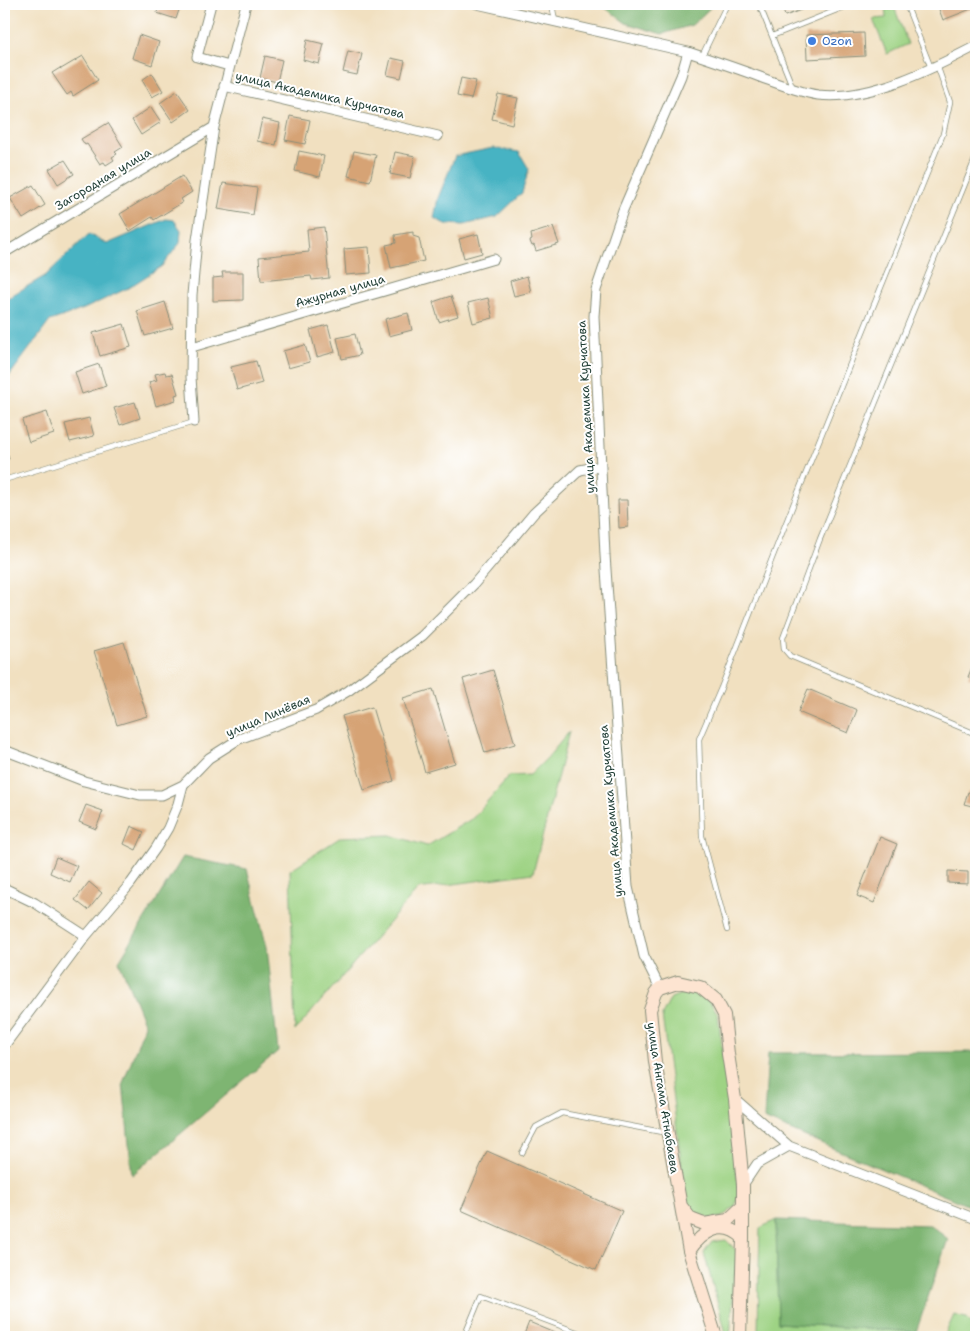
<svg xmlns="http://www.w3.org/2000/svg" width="980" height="1341" font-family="'Shantell Sans',sans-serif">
	<rect width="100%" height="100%" fill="#fff"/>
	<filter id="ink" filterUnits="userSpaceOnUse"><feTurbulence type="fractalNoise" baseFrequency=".02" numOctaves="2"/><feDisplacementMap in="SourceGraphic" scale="10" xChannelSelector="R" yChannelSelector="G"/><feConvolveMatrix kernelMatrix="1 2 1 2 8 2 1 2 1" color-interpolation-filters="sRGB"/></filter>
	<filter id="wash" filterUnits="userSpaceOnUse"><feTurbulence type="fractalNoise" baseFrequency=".0096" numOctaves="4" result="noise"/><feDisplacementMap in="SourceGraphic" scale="20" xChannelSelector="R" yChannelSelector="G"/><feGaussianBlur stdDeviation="1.12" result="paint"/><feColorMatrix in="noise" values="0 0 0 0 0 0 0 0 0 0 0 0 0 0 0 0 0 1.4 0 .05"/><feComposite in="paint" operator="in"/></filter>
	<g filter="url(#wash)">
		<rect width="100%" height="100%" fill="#f1e0c0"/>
		<path fill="#9ed384" stroke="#5e885c" d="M885,4h8l15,40 -21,10 -14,-35 13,-1z
			M569,732l-36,141 -115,16 -123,142 -5,-161 51,-33 50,-2 36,11 46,-28 36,-42 21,-1 18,-18z
			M693,992l17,10 8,12 21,180 -4,13 -13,10 -12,2 -14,-4 -10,-15 -24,-185 9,-17 12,-5z
			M776,1220l2,103 138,9 -1,5h-157l1,-68 1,-41z
			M726,1240l11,11 -7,86h-3l-23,-84 8,-11z
			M954,1315l12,3 5,5 5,-1v15h-32z"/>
		<path fill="#7eb572" stroke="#4e7953" d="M600,4h112l-3,5 -17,16 -30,9 -36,-11z
			M183,857l64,12 20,78 11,104 -146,124 -9,-92 22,-58 -26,-64z
			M976,1052v157l-212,-90 4,-66z
			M776,1220l154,5 18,14 -32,93 -138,-9z"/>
		<path fill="#47b3c3" stroke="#33787c" d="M493,148l26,4 10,17 -7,24 -25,24 -33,8 -19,-1 -11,-6 4,-20 17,-42z
			M166,219l8,1 7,10 -1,13 -18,23 -34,22 -44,21 -34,12 -46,62v-81l10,-8 31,-18 44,-42 18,10z"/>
		<g id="blocks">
			<path fill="#d6a375" d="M159,4h22l-5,15 -19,-6z
				M781,4h36l-32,12z
				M937,4h39v3l-33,13z
				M864,33l1,23 -58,3 -1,-24z
				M139,35l20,7 -7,23 -20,-7z
				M307,40l17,4 -5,20 -16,-4z
				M348,51l14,3 -5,21 -14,-3z
				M83,56l15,24 -25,16 -2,-4 -4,3 -15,-22 8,-5 1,1z
				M265,56l17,4 -5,22 -17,-4z
				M391,58l14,3 -4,17 -14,-3z
				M152,73l11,18 -11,6 -10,-17z
				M461,78l15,3 -5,18 -14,-3z
				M177,91l13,19 -17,12 -13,-19z
				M498,94l20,4 -6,26 -20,-5z
				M151,107l10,15 -20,13 -9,-15z
				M290,116l20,4 -5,24 -20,-4z
				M262,119l18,4 -4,22 -19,-4z
				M108,123l15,24 -8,5 2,2 -5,3 2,3 -8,5 -2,-3 -4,2 -13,-20 -2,1 -4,-6z
				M299,151l25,5 -4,21 -25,-6z
				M354,151l22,4 -6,26 -22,-5z
				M395,152l20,4 -5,22 -20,-4z
				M65,160l9,14 -16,10 -9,-15z
				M182,176l10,16 -11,7 2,3 -29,18 -2,-3 -22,14 -10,-17z
				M223,183l34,5 -4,27 -35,-6z
				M33,185l12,20 -22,14 -13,-21z
				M324,227l5,51 -17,2 -1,-4 -50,5 -2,-24 50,-5 -2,-23z
				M553,227l6,17 -23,7 -2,-6 -2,1 -2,-5 2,-1 -1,-6z
				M413,232v4l6,2 5,23 -33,7 -5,-23 10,-2 -1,-8z
				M478,234l4,19 -18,5 -5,-19z
				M369,247l2,26 -25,2 -2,-26z
				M222,272h21v28l-30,1v-23l10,-1z
				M527,276l4,16 -17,4 -4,-15z
				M451,296l7,20 -19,6 -6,-20z
				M488,298l5,20 -20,5 -5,-20z
				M165,302l8,26 -28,8 -8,-25z
				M408,313l4,17 -23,6 -4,-17z
				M124,324l7,23 -31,9 -7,-23z
				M328,325l7,27 -18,5 -7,-27z
				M355,334l5,21 -18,4 -5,-21z
				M305,345l5,17 -22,6 -5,-17z
				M256,361l6,22 -25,7 -6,-23z
				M99,364l7,22 -24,8 -7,-22z
				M165,372l1,3 6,-1 6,20 -3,1 1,5 -20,6 -7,-24 8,-2 -2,-6z
				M135,402l5,16 -20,7 -6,-17z
				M47,412l7,22 -25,8 -7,-22z
				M89,418l5,18 -24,6 -5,-18z
				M4,443l5,16 -5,1z
				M618,500h9l1,27 -9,1z
				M124,642l23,74 -30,9 -23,-74z
				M972,667l4,2v11l-8,-3z
				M493,670l22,74 -30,9 -22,-74z
				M433,689l22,74 -30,9 -22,-74z
				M808,689l49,21 -9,23 -50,-21z
				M372,707l22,74 -30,9 -22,-74z
				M968,792l8,2v13l-12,-3z
				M86,805l17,6 -7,18 -17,-7z
				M131,826l13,6 -8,18 -12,-6z
				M880,837l17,7 -23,59 -17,-7z
				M56,857l21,9 -7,16 -20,-9z
				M948,871l20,1v12l-20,-1z
				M89,882l13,11 -14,17 -13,-10z
				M487,1151l135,60 -26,59 -135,-60z
				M529,1322l36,15h-42z"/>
		</g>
	</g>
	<g filter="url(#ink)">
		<use href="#blocks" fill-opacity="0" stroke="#888e7a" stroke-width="1"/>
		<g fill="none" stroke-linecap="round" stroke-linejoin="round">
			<g stroke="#888e7a" stroke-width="6">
				<path id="lane" d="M552,4l3,17
					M759,4l34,84
					M906,4l25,64
					M772,36l80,-32
					M702,56l25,-52
					M976,157l-156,382 -37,99 1,11 6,7 186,78
					M4,480l190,-58
					M727,930l-25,-94 -3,-97 22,-51 74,-188 148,-366 7,-32 -13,-37
					M522,1153l14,-26 26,-14 105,20
					M464,1337l17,-41 109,41"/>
			</g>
			<g stroke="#888e7a" stroke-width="11">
				<path id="street" d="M211,4l-14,53 32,9
					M477,4l211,48 -7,24 -58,134 -27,80 -2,26 11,239 23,332 16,69 16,32
					M688,52c24,8 48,16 72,25 19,7 38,15 58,18 51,6 114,-26 158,-49
					M224,86l214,50
					M4,253l210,-126
					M192,347l302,-88
					M194,422l-3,-45 1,-82 5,-55 17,-113 32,-123
					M4,750l80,31 56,14h22l21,-10
					M4,888l31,15 51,33
					M4,1046l82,-110 45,-53 25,-35 12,-20 10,-24 5,-19 26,-27 30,-19 77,-29 32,-19 74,-55 52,-52 60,-71 46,-43 21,-4
					M735,1099l54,47 187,73
					M743,1185l14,-21 32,-18"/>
			</g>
			<g stroke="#888e7a" stroke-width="14">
				<path id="secondary" d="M681,1206l10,13 13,5 24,-4 15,-14
					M689,1251c13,-19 34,-33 54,-13
					M716,1337l-27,-86 -34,-189 -5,-52 6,-17 4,-5 18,-6 22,5 16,13 8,15 4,39 7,45 8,86v53l-3,99"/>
			</g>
			<use href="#lane" stroke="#fff" stroke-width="4.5"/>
			<use href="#street" stroke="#fff" stroke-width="9"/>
			<use href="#secondary" stroke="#fde4d1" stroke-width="12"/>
		</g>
	</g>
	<circle fill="#3f7fe0" stroke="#fff" stroke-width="2" cx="812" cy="41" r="5"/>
	<g text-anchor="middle" stroke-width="4" stroke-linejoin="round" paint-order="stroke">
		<g font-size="12" fill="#366cbe" stroke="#fff" text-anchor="start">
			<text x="822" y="45">Ozon</text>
		</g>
		<g font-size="12" fill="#1f3d34" stroke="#fff">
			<text transform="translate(320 95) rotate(13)" y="4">улица Академика Курчатова</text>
			<text transform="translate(103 179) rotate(-31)" y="4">Загородная улица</text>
			<text transform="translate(340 291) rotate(-16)" y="4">Ажурная улица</text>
			<text transform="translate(586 407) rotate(-93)" y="4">улица Академика Курчатова</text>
			<text transform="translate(268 716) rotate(-23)" y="4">улица Линёвая</text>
			<text transform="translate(611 811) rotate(-95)" y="4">улица Академика Курчатова</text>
			<text transform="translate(663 1098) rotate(81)" y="4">улица Ангама Атнабаева</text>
		</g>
	</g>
	<rect width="980" height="1341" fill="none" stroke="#fff" stroke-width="20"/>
</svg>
